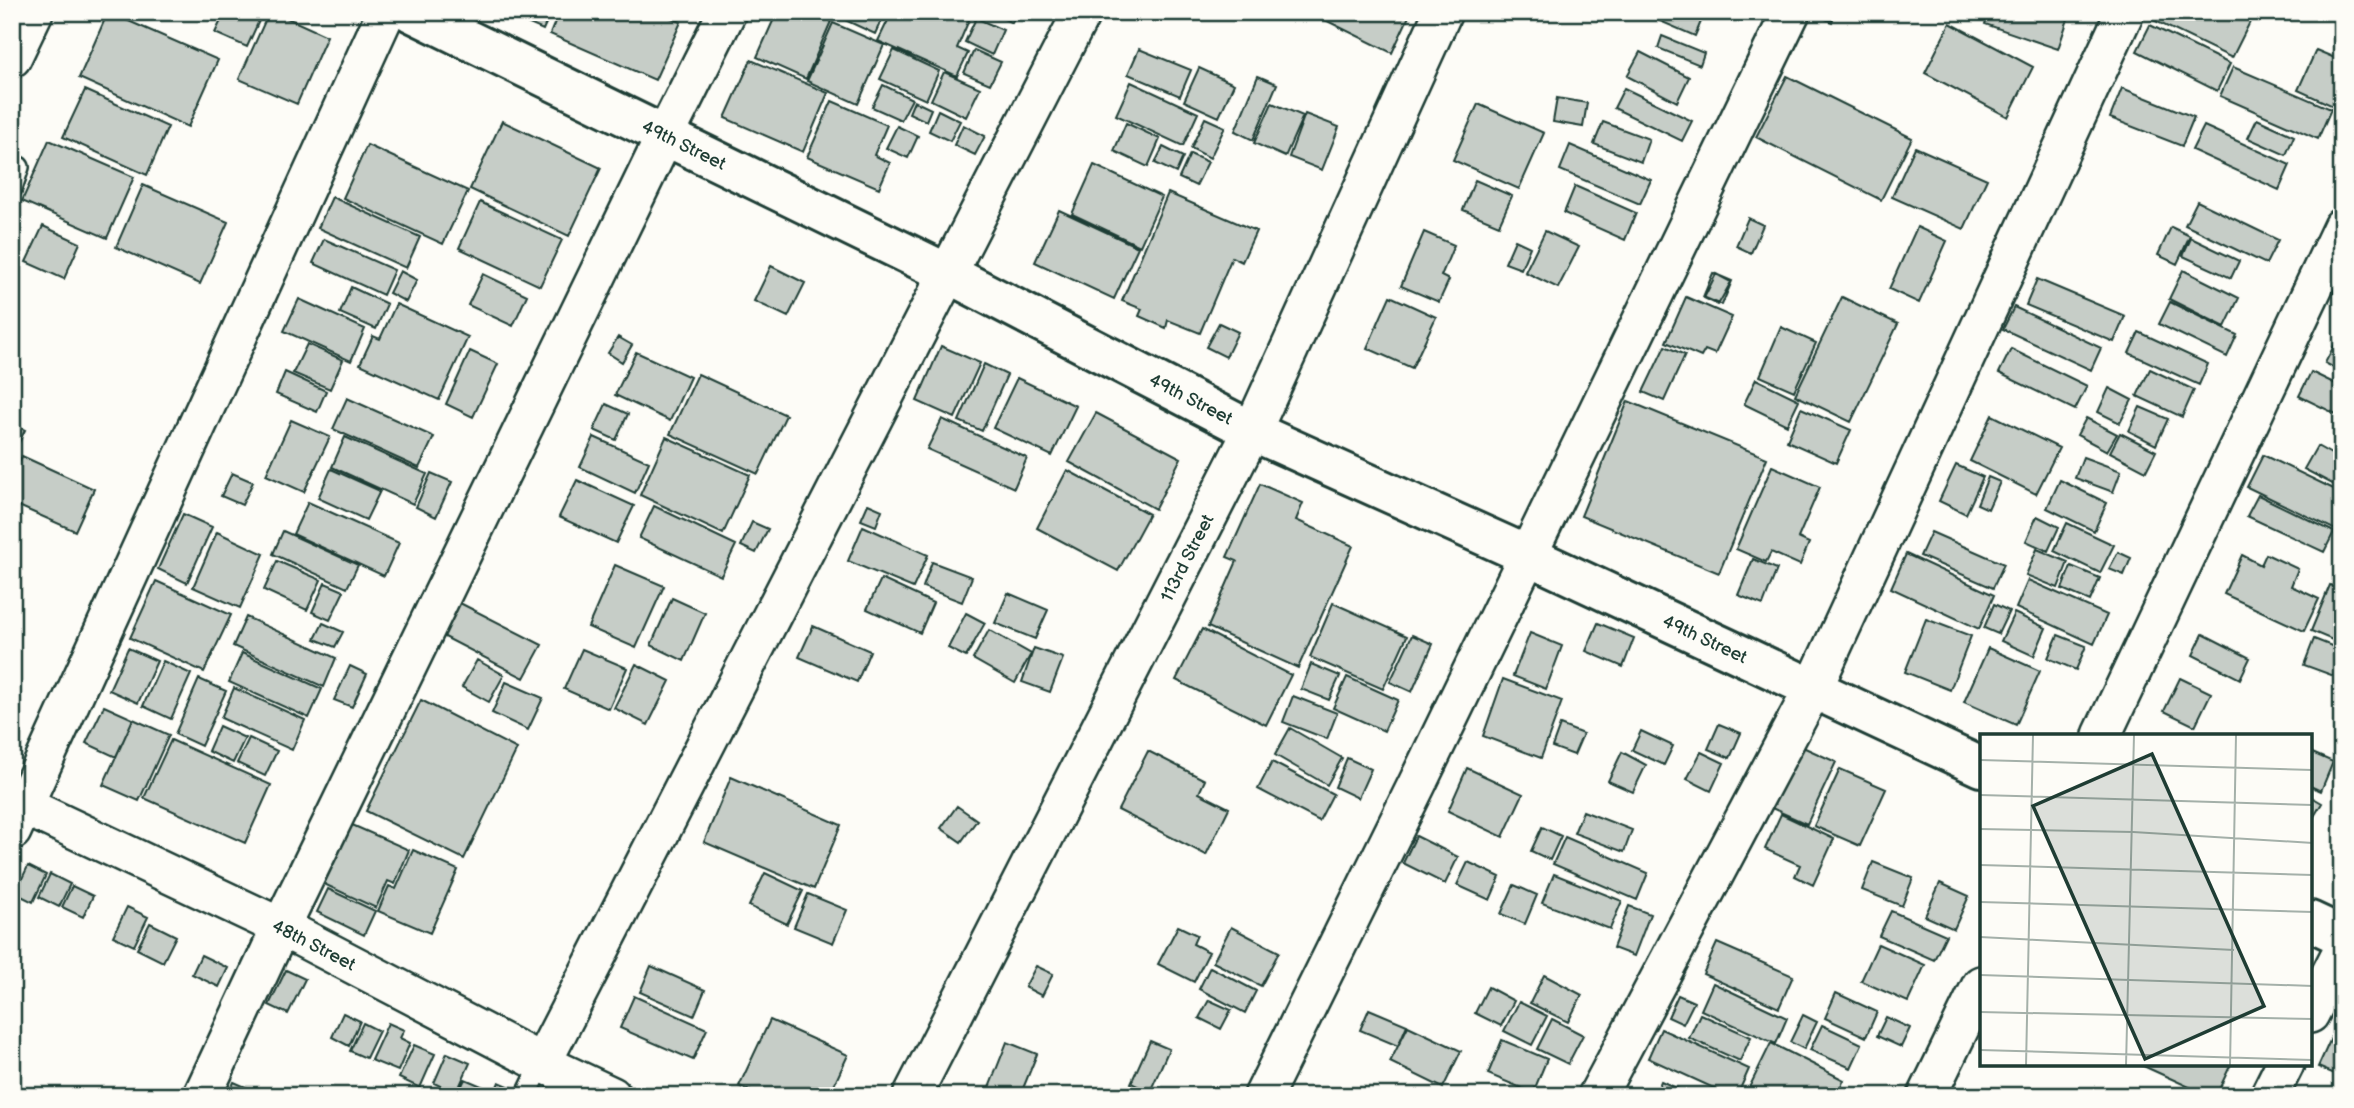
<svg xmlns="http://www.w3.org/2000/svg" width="2354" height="1108" font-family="'Balsamiq Sans',sans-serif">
	<rect width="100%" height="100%" fill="#fdfcf7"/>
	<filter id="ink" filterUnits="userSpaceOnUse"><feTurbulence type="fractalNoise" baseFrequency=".0143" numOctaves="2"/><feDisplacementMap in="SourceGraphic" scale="14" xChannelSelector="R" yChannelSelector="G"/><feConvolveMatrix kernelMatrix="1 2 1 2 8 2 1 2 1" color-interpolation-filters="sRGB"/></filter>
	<g filter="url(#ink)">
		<path fill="#c6cdc7" stroke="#1f3d34" stroke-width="2" d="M108,12l110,48 -30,67 -109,-49z
			M225,12h38l-16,35 -32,-14z
			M269,12h5l53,24 -30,68 -58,-25z
			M502,12h49l-8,18z
			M559,12h99l23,10 -26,58 -105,-46z
			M777,12h39l16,7 -26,60 -49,-22z
			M828,12h57l-10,22z
			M892,12l80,1 -15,35 11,5 -11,23 -79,-35z
			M990,12h27l-5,11z
			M1309,12h102l-19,41z
			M1664,12h41l-10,24 -35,-15z
			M1809,12h26l-3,10z
			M1989,12h60l19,7 -10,30 -73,-25z
			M2146,12h109l-23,46 -87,-42z
			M976,18l27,12 -11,25 -27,-13z
			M833,23l51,22 -26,59 -51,-23z
			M1950,23l83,44 -25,50 -83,-44z
			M2150,25l80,39 -13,27 -80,-40z
			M1662,36l42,17 -4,12 -42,-17z
			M1139,49l52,21 -11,26 -52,-22z
			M894,50l45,21 -13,29 -46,-21z
			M974,50l27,12 -11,22 -26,-11z
			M2316,50l26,11v49l-44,-20z
			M1640,52l49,25 -12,25 -50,-26z
			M751,60l77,33 -25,59 -78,-34z
			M2233,67l98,42 -13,30 -98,-43z
			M1199,68l35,16 -15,33 -35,-16z
			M944,72l36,16 -14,29 -35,-17z
			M1258,76l19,8 -24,56 -18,-9z
			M1787,76l125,62 -31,62 -125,-63z
			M1131,82l67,31 -15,33 -67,-31z
			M883,85l29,14 -11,21 -29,-13z
			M1624,88l68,33 -10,20 -68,-33z
			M2122,88l72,29 -12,29 -72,-28z
			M85,90l83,37 -21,48 -84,-38z
			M1557,98l30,5 -4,24 -30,-5z
			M832,101l55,24 -13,30 16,8 -11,25 -72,-31z
			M914,101l17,8 -5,12 -17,-8z
			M1272,103l31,13 -18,41 -31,-14z
			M1478,104l66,29 -25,56 -66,-29z
			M938,110l22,11 -10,20 -21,-10z
			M1305,114l34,13 -17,43 -33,-13z
			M1205,118l20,9 -15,31 -19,-10z
			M2257,119l37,17 -8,19 -38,-17z
			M502,121l99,47 -32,68 -99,-47z
			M1603,122l46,17 -8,23 -47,-18z
			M1126,123l34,16 -12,28 -34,-16z
			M963,125l22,11 -10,19 -21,-10z
			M897,126l21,10 -10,22 -22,-10z
			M2204,126l86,39 -11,25 -87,-40z
			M49,140l85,37 -27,61 -85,-37z
			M367,145l101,46 -25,53 -100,-46z
			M1570,145l81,35 -11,24 -80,-34z
			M1163,147l20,10 -7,16 -21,-10z
			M1915,147l72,32 -23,50 -72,-32z
			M1190,154l18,8 -12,24 -17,-8z
			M1094,165l68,32 -22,49 -68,-32z
			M1475,180l37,16 -13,29 -36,-15z
			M143,185l85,37 -28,62 -84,-37z
			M1575,186l61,27 -11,27 -61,-27z
			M1168,193l88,38 -14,31 -10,-5 -32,76 -32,-13 -2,8 -27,-12 3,-7 -20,-8z
			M332,197l88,40 -14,31 -88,-40z
			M2197,201l81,39 -12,24 -81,-39z
			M480,202l82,38 -22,46 -81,-38z
			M1059,210l79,37 -24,52 -79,-37z
			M1748,218l15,7 -12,28 -15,-7z
			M43,226l37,17 -16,36 -38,-17z
			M1917,227l30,14 -28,62 -30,-14z
			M2171,227l19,9 -13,28 -19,-9z
			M1545,231l34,16 -21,41 -33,-16z
			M1424,232l30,13 -13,31 8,4 -10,22 -38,-16z
			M2191,238l48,23 -8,17 -48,-22z
			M324,239l70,31 -11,25 -70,-32z
			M1515,240l15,7 -9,22 -16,-6z
			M771,266l34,17 -17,34 -34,-16z
			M2183,270l56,28 -14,29 -56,-28z
			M400,271l17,9 -11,22 -17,-9z
			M1713,273l19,8 -10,24 -19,-8z
			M483,274l44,21 -14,31 -45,-21z
			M1716,274l15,8 -13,23 -14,-7z
			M2037,279l88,37 -11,26 -88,-37z
			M351,287l36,17 -11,25 -36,-16z
			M1390,296l46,21 -24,51 -45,-20z
			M1686,297l46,20 -17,37 -10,-4 -4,7 -35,-15z
			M1842,297l56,27 -47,98 -56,-27z
			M299,299l66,30 -14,32 -67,-30z
			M2170,302l67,33 -10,22 -68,-33z
			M396,304l72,33 -29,63 -79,-36 13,-28 7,3z
			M2014,307l87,41 -10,22 -88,-41z
			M1219,323l19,9 -12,25 -20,-10z
			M1781,327l35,16 -22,48 -34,-15z
			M2139,332l69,32 -9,21 -70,-32z
			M2340,334l2,1v37l-17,-9z
			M618,337l14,8 -10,17 -14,-9z
			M307,344l36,16 -13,29 -37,-16z
			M941,346l39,17 -25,55 -38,-17z
			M1665,346l20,9 -21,46 -21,-9z
			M2011,349l76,37 -12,24 -76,-37z
			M470,351l28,13 -25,53 -27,-13z
			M636,352l54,25 -20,44 -55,-26z
			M984,364l23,11 -25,56 -23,-10z
			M2150,369l44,21 -12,27 -45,-21z
			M285,372l41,19 -9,21 -41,-18z
			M2311,372l31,15v30l-43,-21z
			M698,374l88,41 -28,59 -88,-40z
			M1017,378l59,28 -24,50 -59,-28z
			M1756,379l43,21 -12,25 -43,-21z
			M2109,388l23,12 -12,23 -22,-11z
			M347,398l87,39 -15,31 -86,-39z
			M1628,401l139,57 -48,115 -138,-57z
			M606,404l22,10 -12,26 -22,-10z
			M2140,407l28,12 -12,26 -27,-14z
			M1801,408l50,22 -15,33 -49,-22z
			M1096,413l85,45 -26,51 -86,-47z
			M1992,415l67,33 -23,46 -66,-33z
			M2086,418l31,16 -10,17 -30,-16z
			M942,419l85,39 -13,30 -87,-39z
			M291,420l39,17 -26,55 -38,-17z
			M12,424l13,6 -13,27z
			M2120,433l36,18 -10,20 -36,-19z
			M345,437l82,37 -14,30 -81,-37z
			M594,437l55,25 -14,31 -55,-26z
			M666,437l84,38 -27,59 -83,-39z
			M2317,446l25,14 -2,28 -36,-19z
			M2263,455l79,38v40l-95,-46z
			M22,456l72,33 -19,42 -63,-28v-25z
			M2083,457l38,14 -8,21 -38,-14z
			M1956,465l27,12 -17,37 -27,-13z
			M1772,466l48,21 -22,51 11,5 -9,22 -29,-13 -5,10 -30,-13z
			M331,469l49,22 -14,29 -48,-22z
			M1067,470l82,44 -31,57 -81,-43z
			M232,473l21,9 -11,23 -21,-9z
			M431,473l21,9 -16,35 -20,-10z
			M1988,477l12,5 -12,27 -11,-5z
			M577,480l57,26 -18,37 -57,-26z
			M2060,480l47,23 -13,28 -47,-23z
			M1260,484l43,19 -7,17 57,26 -55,122 -90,-41 29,-66 -10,-4z
			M2258,495l76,37 -10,20 -77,-36z
			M308,502l91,41 -15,33 -91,-42z
			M868,504l14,6 -6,16 -15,-6z
			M654,506l82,39 -15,31 -82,-38z
			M183,514l29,13 -25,56 -29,-14z
			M2037,516l22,11 -11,24 -22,-10z
			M752,522l16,7 -12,24 -15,-7z
			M2067,523l47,22 -14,28 -46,-22z
			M863,526l65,29 -15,33 -65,-27z
			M283,531l75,34 -11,23 -74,-34z
			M217,532l47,22 -24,54 -47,-21z
			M1931,532l73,32 -11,24 -73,-32z
			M2037,549l31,13 -10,26 -32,-13z
			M2118,552l13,6 -7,17 -15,-6z
			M1906,554l88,41 -15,34 -88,-41z
			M2266,554l32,15 -7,17 28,13 -15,32 -80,-37 18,-39 19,10z
			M1753,559l24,10 -14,36 -25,-10z
			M277,561l44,19 -14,30 -43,-20z
			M932,562l40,15 -10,25 -39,-15z
			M615,565l49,21 -28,62 -48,-21z
			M2071,566l29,12 -10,23 -28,-12z
			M881,579l52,24 -13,30 -53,-24z
			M2028,580l79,35 -13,29 -78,-36z
			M156,581l75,34 -27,57 -74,-34z
			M325,583l19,8 -14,29 -18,-8z
			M2330,585l12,4v55l-31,-13z
			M1008,593l40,17 -13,29 -40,-16z
			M672,598l33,15 -21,48 -33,-16z
			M456,601l86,44 -18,33 -85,-44z
			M1333,603l74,33 -24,53 -73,-32z
			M1994,604l15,7 -11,23 -14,-6z
			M966,613l19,10 -19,34 -18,-9z
			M2014,613l32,15 -12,28 -33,-15z
			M246,617l90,41 -12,29 -91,-41z
			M1926,619l45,17 -21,54 -45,-18z
			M323,623l20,9 -8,15 -20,-8z
			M1598,623l36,15 -11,29 -37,-16z
			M813,626l57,25 -13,31 -58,-25z
			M1202,629l89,46 -25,50 -90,-45z
			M989,630l42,24 -16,29 -42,-24z
			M1530,633l32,13 -16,43 -33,-13z
			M2203,634l47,24 -10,21 -47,-24z
			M1412,635l21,9 -21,48 -22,-10z
			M2058,635l28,11 -10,24 -28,-12z
			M2314,639l28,11 -8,26 -30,-11z
			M128,648l29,13 -19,42 -29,-13z
			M1034,648l29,10 -13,34 -28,-10z
			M1988,648l52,23 -24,54 -52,-23z
			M582,649l45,19 -18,41 -45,-20z
			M242,653l80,36 -13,29 -80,-36z
			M477,660l27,15 -15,27 -27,-15z
			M163,661l28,13 -20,45 -28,-13z
			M636,664l34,17 -22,44 -34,-17z
			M1311,664l29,12 -11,24 -28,-11z
			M350,666l17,8 -15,33 -18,-7z
			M1347,677l51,23 -14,31 -51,-23z
			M2180,678l31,15 -16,33 -31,-15z
			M199,679l27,12 -25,55 -26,-12z
			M1503,679l59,22 -21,57 -58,-22z
			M506,682l37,16 -15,32 -36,-17z
			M234,688l71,32 -13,30 -71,-32z
			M1293,696l44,17 -10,26 -44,-17z
			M421,700l96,49 -53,110 -98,-48z
			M104,706l29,13 -17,38 -30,-14z
			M133,719l36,16 -30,66 -36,-16z
			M1719,724l22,9 -11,25 -22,-9z
			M1560,725l23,9 -9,21 -22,-8z
			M219,726l26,12 -12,25 -25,-12z
			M1290,728l52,30 -15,27 -52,-30z
			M1641,731l32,15 -9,19 -32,-15z
			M249,738l28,13 -12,25 -28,-13z
			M171,740l100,45 -26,58 -101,-45z
			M1794,743l42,19 -29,62 -42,-19z
			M1148,751l57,29 -6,13 30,15 -23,47 -88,-45z
			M1622,752l24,13 -13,27 -25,-11z
			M1701,752l23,11 -13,28 -24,-12z
			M2310,752l23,10 -12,29 -11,-5z
			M1347,758l24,11 -13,29 -23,-11z
			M1272,762l61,32 -14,27 -61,-32z
			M1467,768l56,26 -20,43 -55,-26z
			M1840,769l46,20 -26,57 -46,-20z
			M731,777l110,48 -27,64 -110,-47z
			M2310,796l12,7 -12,20z
			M957,806l20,14 -16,22 -20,-14z
			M1583,811l49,19 -8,22 -50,-19z
			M1781,814l53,25 -21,46 -18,-9 5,-11 -35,-16z
			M350,824l59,26 -14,34 -7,-3 -12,27 -52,-24z
			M1542,827l19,9 -11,24 -19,-9z
			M1416,836l42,21 -13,27 -42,-21z
			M1565,837l83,36 -11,27 -84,-36z
			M413,850l45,20 -28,63 -52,-22 11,-25 7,3z
			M1468,862l32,15 -10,23 -33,-15z
			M1873,862l40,16 -11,28 -40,-16z
			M28,866l18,9 -13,27 -18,-9z
			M765,873l38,18 -16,33 -38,-18z
			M50,874l20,10 -11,23 -20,-10z
			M1554,874l68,27 -12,28 -68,-26z
			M1940,883l29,13 -15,33 -29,-13z
			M1514,885l23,10 -12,29 -24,-10z
			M72,886l21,10 -10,21 -21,-10z
			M328,889l47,22 -11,24 -47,-23z
			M808,894l39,16 -14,33 -39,-16z
			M1629,906l21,8 -16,42 -21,-8z
			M127,907l21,10 -14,29 -21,-10z
			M1891,911l55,24 -12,25 -55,-24z
			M150,923l26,13 -13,26 -26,-13z
			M1178,926l19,9 -4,9 16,8 -15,30 -36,-18z
			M1231,927l48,25 -18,34 -48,-24z
			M1717,943l76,33 -14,32 -76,-34z
			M1878,944l47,21 -17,37 -47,-21z
			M201,955l27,13 -9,19 -27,-13z
			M651,966l54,24 -11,26 -54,-24z
			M1036,966l17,8 -11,22 -17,-9z
			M1210,967l46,24 -11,22 -46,-24z
			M286,970l19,9 -17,35 -19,-9z
			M1544,975l38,20 -14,27 -38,-19z
			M1713,983l74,35 -11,26 -75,-34z
			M1488,987l26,14 -13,25 -26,-13z
			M1836,993l41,19 -11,25 -41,-19z
			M1678,995l16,7 -11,22 -15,-7z
			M634,996l73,33 -14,31 -73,-32z
			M1209,1000l22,10 -10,19 -22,-11z
			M1519,1002l28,14 -15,29 -28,-14z
			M1369,1009l38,16 -9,21 -38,-16z
			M343,1013l17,8 -11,25 -17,-9z
			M1700,1014l51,23 -11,24 -51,-23z
			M2342,1014v63l-24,-10z
			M1803,1015l14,7 -13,27 -14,-7z
			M1886,1017l24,11 -9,19 -24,-11z
			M1552,1019l31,16 -15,29 -31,-15z
			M770,1020l78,35 -19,41h-69l-21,-10z
			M363,1023l16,8 -13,27 -16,-7z
			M388,1023l16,7 -4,8 10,5 -12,28 -27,-11z
			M1822,1025l40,19 -11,24 -41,-18z
			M1408,1026l53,25 -18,37 -53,-26z
			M1661,1029l88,40 -12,27h-6l-83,-38z
			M1502,1040l45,19 -14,34 -45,-19z
			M1150,1041l19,8 -19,43 -19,-9z
			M1007,1042l30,12 -17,42h-26l-7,-3z
			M1771,1043l73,37 -8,16h-91z
			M414,1045l21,9 -15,34 -21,-10z
			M447,1053l23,10 -14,31 -22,-11z
			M2139,1064h92l-15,32h-7z
			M465,1079l26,11 -3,6h-31z
			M1661,1081l33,15h-39z
			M234,1082l32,14h-38z
			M499,1082l19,8 -3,6h-22z"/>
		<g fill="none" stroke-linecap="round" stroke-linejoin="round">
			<g stroke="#1f3d34" stroke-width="24">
				<path id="service" d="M12,165l7,2 -7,21
					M526,1096l16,-33"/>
			</g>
			<g stroke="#1f3d34" stroke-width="42">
				<path id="minor" d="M12,58l22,-46
					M2102,735l240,-508
					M12,800l269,127 261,136 70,33
					M12,831l374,-819
					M2310,1014l32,-63
					M542,1063l540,-1051
					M202,1096l79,-169 384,-791 62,-124
					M912,1096l340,-665 191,-419
					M1263,1096l154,-312 374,-772
					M1597,1096l216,-407 312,-677
					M1927,1096l54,-111
					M2269,1096l16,-32"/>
			</g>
			<g stroke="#1f3d34" stroke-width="44">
				<path id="secondary" d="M411,12l536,261 305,158 275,124 454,212
					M2310,921l32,15"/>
			</g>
			<use href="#service" stroke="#fdfcf7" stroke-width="19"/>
			<use href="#minor" stroke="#fdfcf7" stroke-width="37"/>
			<use href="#secondary" stroke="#fdfcf7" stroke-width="38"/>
		</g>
	</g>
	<g text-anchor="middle" stroke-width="6" stroke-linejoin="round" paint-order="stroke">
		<g font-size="18" fill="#1f3d34" stroke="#fdfcf7">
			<text transform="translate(684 145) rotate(26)" y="6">49th Street</text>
			<text transform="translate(1191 399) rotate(27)" y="6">49th Street</text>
			<text transform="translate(1187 558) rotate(-63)" y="6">113rd Street</text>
			<text transform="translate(1705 639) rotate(25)" y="6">49th Street</text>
			<text transform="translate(314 945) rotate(27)" y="6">48th Street</text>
		</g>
	</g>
	<g transform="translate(1980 734)">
		<rect width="332" height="332" fill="#fdfcf7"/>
		<path fill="none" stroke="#a4b0a9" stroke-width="2" d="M0,26l333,10M0,61l333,10M0,95l153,3 180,11M0,131l333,10M0,168l333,10M0,203l254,13M0,241l333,11M0,278l333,7M0,316l333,10M46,332l7,-331M146,332l8,-331M250,332l6,-331"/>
		<path fill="#1f3d34" fill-opacity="0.15" stroke="#1f3d34" stroke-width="3.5" d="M172,20l112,252 -119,53 -112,-253z"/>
		<rect width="332" height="332" fill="none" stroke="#1f3d34" stroke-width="3.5"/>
	</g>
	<rect width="2354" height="1108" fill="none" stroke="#fdfcf7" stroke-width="42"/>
	<rect x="21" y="21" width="2312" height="1066" fill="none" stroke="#1f3d34" stroke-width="2.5" filter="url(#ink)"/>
</svg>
